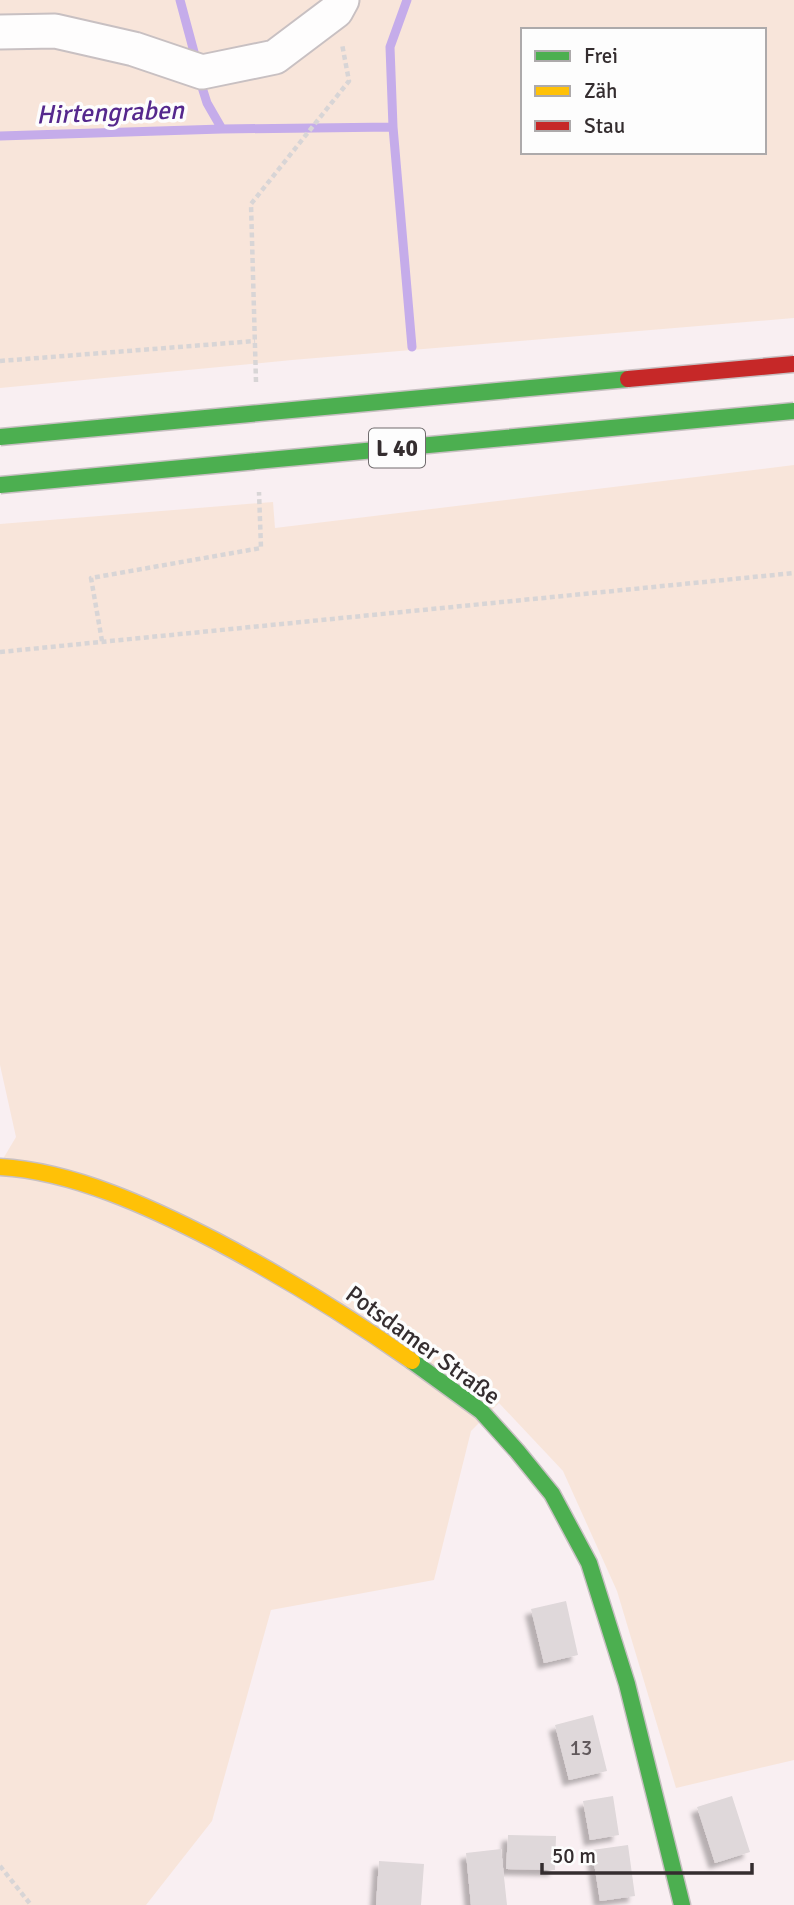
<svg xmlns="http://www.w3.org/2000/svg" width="794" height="1905" font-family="Signika,sans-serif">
	<defs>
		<filter id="shadow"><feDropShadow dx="-6" dy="6" stdDeviation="2" flood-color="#0004"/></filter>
	</defs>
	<rect width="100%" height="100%" fill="#f9eff2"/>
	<path fill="#f8e5da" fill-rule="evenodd" d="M0,0h794v318l-502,42 -292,28zM523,30h241v122h-241z
		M794,465v1295l-118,28 -59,-197 -54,-120 -64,-68 -28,28 -37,149 -163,30 -59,211 -66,84h-146v-741l16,-27 -16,-72v-541l273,-22 2,26z"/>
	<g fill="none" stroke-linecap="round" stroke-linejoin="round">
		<path stroke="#c5acea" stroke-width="9" d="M180,0l14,52
			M201,84l6,19 15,26
			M393,127l19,220
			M0,136l222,-7 171,-2 -3,-80 17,-47"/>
	</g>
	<path fill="#dfd8da" filter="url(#shadow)" d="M566,1601l12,54 -34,8 -13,-54z
		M593,1715l14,56 -38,9 -14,-55z
		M613,1796l6,39 -29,5 -7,-39z
		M732,1796l18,56 -35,11 -18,-56z
		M508,1835l48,1 -1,34 -49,-1z
		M628,1845l7,51 -35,5 -8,-51z
		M501,1849l6,56h-36l-5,-52z
		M379,1861l45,3 -3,41h-45z"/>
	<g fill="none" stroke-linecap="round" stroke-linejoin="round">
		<g stroke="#c8c0c2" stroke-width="37">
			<path id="street" d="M0,32l55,-1 79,18 68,23 73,-15 61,-46 6,-11"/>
		</g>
		<g stroke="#c8c0c2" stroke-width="19">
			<path id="fast" d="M412,1361l69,50 36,40 35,43 37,69 38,121 55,221"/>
		</g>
		<g stroke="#c8c0c2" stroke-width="19">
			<path id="slow" d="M0,1167c73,4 152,41 216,74 68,36 133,76 196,120"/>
		</g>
		<path stroke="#d8d5d6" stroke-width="4.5" stroke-dasharray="5 3.5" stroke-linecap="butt" d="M0,361l255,-20
			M256,382l-5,-178 98,-123 -7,-37
			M102,641l-11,-63 170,-30 -2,-56
			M0,652l794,-79
			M0,1866l31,39"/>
		<use href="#street" stroke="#fefdfd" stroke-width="33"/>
		<use href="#fast" stroke="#4caf50" stroke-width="16"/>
		<use href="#slow" stroke="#ffc107" stroke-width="16"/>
		<g stroke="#c8c0c2" stroke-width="19" stroke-linecap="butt">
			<path id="fast-bridge" d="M0,437l628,-58
				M0,485l794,-74"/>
		</g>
		<g stroke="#c8c0c2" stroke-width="19" stroke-linecap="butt">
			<path id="jam-bridge" d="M628,379l166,-15"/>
		</g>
		<use href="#fast-bridge" stroke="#4caf50" stroke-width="16"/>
		<use href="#jam-bridge" stroke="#c62828" stroke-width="16"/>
	</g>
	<g text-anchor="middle" stroke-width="7" stroke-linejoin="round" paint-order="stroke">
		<g font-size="21" fill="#60585b">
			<text x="581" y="1755">13</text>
		</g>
		<rect fill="#fdfdfd" stroke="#706b6d" stroke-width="2" x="369" y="428.5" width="56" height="39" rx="5"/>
		<g font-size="23" font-weight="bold" fill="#342d2f">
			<text x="397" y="456">L 40</text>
		</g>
		<g font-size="24" fill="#342d2f" stroke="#fdfdfd">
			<text transform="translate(423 1345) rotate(36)" y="8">Potsdamer Straße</text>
		</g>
		<g font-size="26" font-style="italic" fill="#55288d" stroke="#fdfdfd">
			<text transform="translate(110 112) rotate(-2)" y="9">Hirtengraben</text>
		</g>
	</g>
	<rect x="521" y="28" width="245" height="126" fill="#fdfdfd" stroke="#adaaab" stroke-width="2"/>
	<rect x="535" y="51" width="35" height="10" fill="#4caf50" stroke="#adaaab" stroke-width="2"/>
	<text x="584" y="63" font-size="21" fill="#342d2f">Frei</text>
	<rect x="535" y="86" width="35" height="10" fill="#ffc107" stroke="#adaaab" stroke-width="2"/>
	<text x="584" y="98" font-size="21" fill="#342d2f">Zäh</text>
	<rect x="535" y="121" width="35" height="10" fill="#c62828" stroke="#adaaab" stroke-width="2"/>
	<text x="584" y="133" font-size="21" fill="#342d2f">Stau</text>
	<path d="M542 1863v10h210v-10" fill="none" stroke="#342d2f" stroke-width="3.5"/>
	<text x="552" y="1863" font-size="21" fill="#342d2f" stroke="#fdfdfd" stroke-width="5" paint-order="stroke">50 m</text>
</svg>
